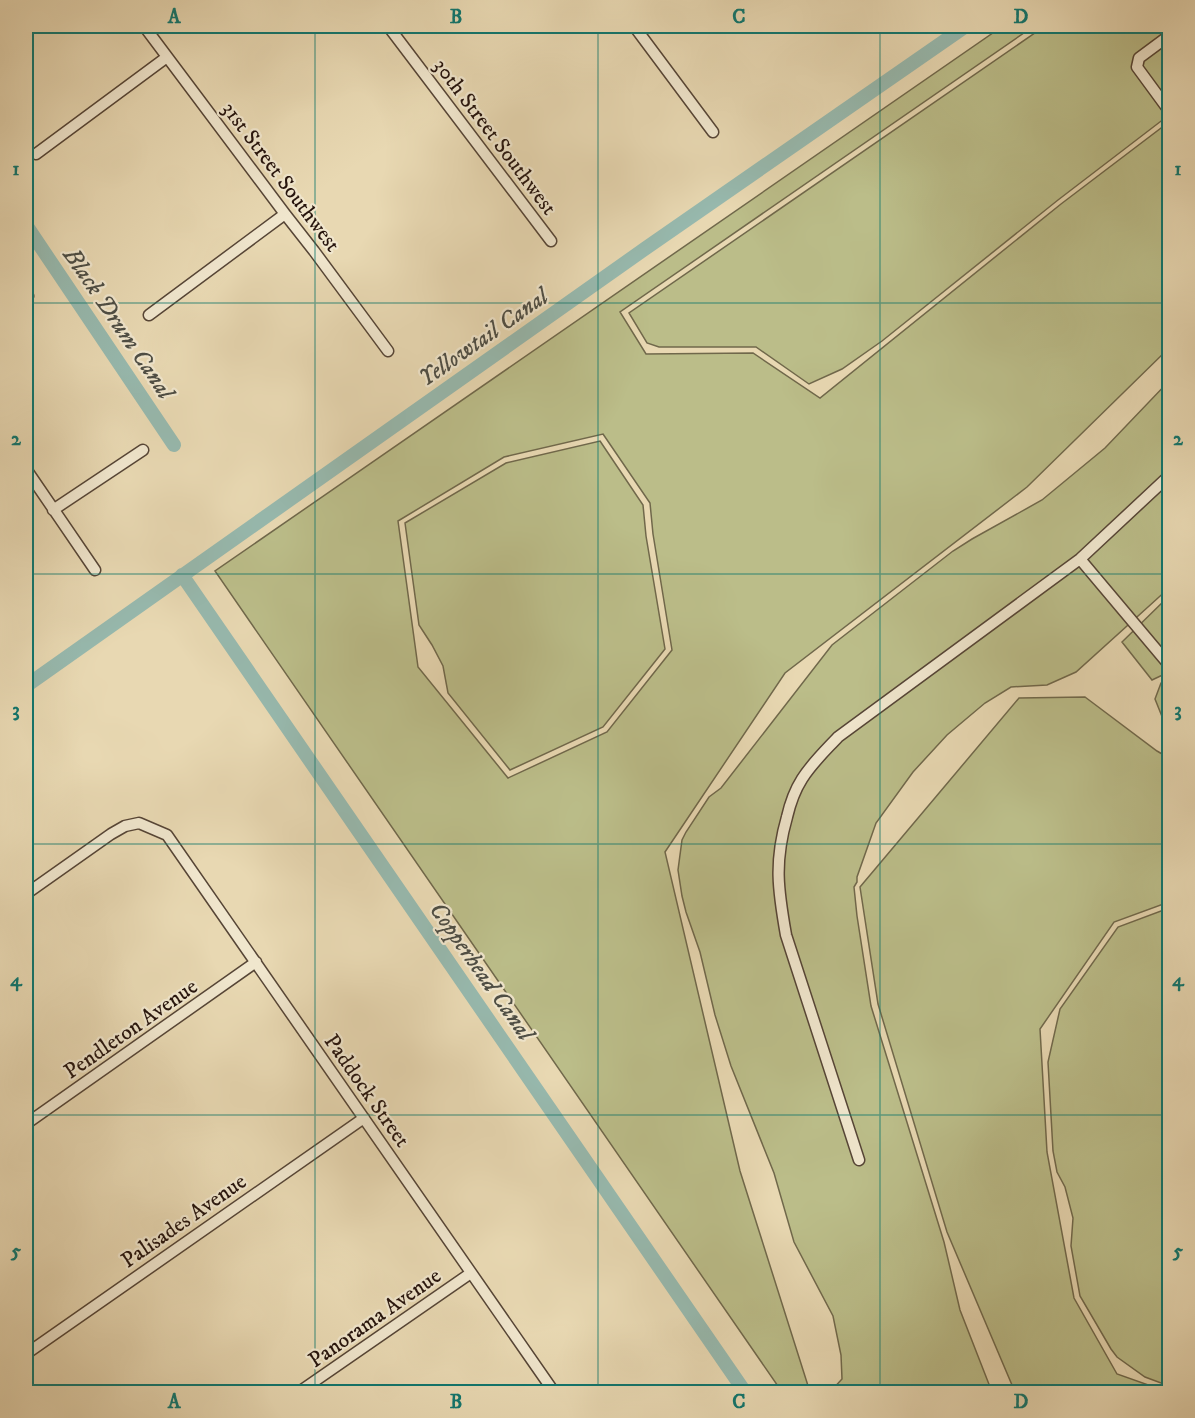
<svg xmlns="http://www.w3.org/2000/svg" width="1195" height="1418" font-family="'IM FELL DW Pica',serif">
	<rect width="100%" height="100%" fill="#e8d8b2"/>
	<filter id="stains"><feTurbulence type="fractalNoise" baseFrequency=".00333" numOctaves="4"/><feColorMatrix values="0 0 0 0 .2 0 0 0 0 .09 0 0 0 0 .02 0 0 0 .5 -.17"/></filter>
	<radialGradient id="worn" r=".72"><stop offset=".6" stop-color="#630" stop-opacity="0"/><stop offset="1" stop-color="#630" stop-opacity=".3"/></radialGradient>
	<path fill="#bbbd89" stroke="#70684b" stroke-width="1.5" fill-rule="evenodd" d="M1003,26h31l-414,286 26,42 107,-1 67,45 241,-194 108,-82v226l-142,139 -242,186 -120,179 75,319 70,221h-28l-567,-821zM603,434l47,69 3,31 19,116 -65,82 -99,46 -90,-111 -20,-146 106,-64z
		M1045,26h124v89l-111,85 -176,141 -40,28 -33,15 -53,-37h-97l-12,-4 -18,-30z
		M1169,381v207l-93,84 -29,13 -36,2 -26,16 -38,32 -34,37 -37,51 -19,54v5l-3,5 3,29 14,90 73,236 16,68 32,82h-162l12,-13 -1,-24 -8,-39 -39,-74 -20,-69 -43,-107 -16,-51 -15,-63 -14,-40 -4,-16 -4,-26 4,-30 4,-8 23,-35 12,-9 111,-143 121,-94 19,-12 70,-39 63,-52z
		M600,441l43,64 3,31 19,113 -62,78 -93,43 -62,-77 -5,-27 -11,-21 -13,-20 -14,-102 101,-60z
		M1169,596v76l-17,8 -30,-38z
		M1169,679v55l-14,-35 6,-16z
		M1085,697l72,54 12,7v144l-55,20 -74,107 7,123 27,146 43,76 51,18h-153l-68,-160 -69,-228 -18,-117 159,-189z
		M1169,908h1l-1,478 -24,-9 -28,-20 -6,-8 -31,-53 -9,-50 2,-28 -8,-31 -8,-15 -4,-21 -5,-89 12,-53 58,-82z"/>
	<g fill="none" stroke-linecap="round" stroke-linejoin="round">
		<path stroke="#97b9ae" stroke-width="14" d="M26,225l148,220
			M182,575l563,817
			M26,686l620,-438 320,-222"/>
		<g stroke="#564536" stroke-width="13">
			<path id="street" d="M144,26l141,188 29,37 74,100
				M388,26l163,215
				M634,26l79,106
				M1170,35l-31,23 -2,9 33,45
				M36,154l131,-97
				M26,297l2,-1
				M149,315l136,-101
				M26,469l69,101
				M53,510l90,-60
				M1080,559l90,107
				M26,894l85,-60 14,-8 14,-3 28,12 387,557
				M26,1124l230,-162
				M859,1160l-73,-225c-8,-45 -12,-73 1,-118 3,-13 8,-27 15,-38 10,-16 24,-29 36,-42l242,-178 90,-84
				M26,1354l338,-236
				M299,1392l172,-119"/>
		</g>
		<use href="#street" stroke="#f0e6cd" stroke-width="10"/>
	</g>
	<path fill="none" stroke="#0f766e" stroke-width="1.5" stroke-opacity="0.55" d="M315,26v1366M598,26v1366M880,26v1366M26,303h1144M26,574h1144M26,844h1144M26,1115h1144"/>
	<g text-anchor="middle" stroke-width="4.5" stroke-linejoin="round" paint-order="stroke">
		<g font-size="22" fill="#26140d" stroke="#f0e6cd">
			<text transform="translate(496 136) rotate(53)" y="8">30th Street Southwest</text>
			<text transform="translate(282 176) rotate(53)" y="8">31st Street Southwest</text>
			<text transform="translate(130 1028) rotate(-35)" y="8">Pendleton Avenue</text>
			<text transform="translate(368 1090) rotate(55)" y="8">Paddock Street</text>
			<text transform="translate(183 1220) rotate(-35)" y="8">Palisades Avenue</text>
			<text transform="translate(374 1317) rotate(-35)" y="8">Panorama Avenue</text>
		</g>
		<g font-size="24" font-style="italic" fill="#4e4e45" stroke="#f0e6cd">
			<text transform="translate(119 323) rotate(56)" y="8">Black Drum Canal</text>
			<text transform="translate(483 337) rotate(-35)" y="8">Yellowtail Canal</text>
			<text transform="translate(482 971) rotate(55)" y="8">Copperhead Canal</text>
		</g>
	</g>
	<rect width="1195" height="1418" fill="none" stroke="#e8d8b2" stroke-width="66"/>
	<rect x="33" y="33" width="1129" height="1352" fill="none" stroke="#0f766e" stroke-width="2"/>
	<g font-size="20" text-anchor="middle" font-weight="bold" fill="#0f766e">
		<text x="174" y="23">A</text>
		<text x="456" y="23">B</text>
		<text x="739" y="23">C</text>
		<text x="1021" y="23">D</text>
		<text x="16" y="175">1</text>
		<text x="1178" y="175">1</text>
		<text x="16" y="445">2</text>
		<text x="1178" y="445">2</text>
		<text x="16" y="716">3</text>
		<text x="1178" y="716">3</text>
		<text x="16" y="986">4</text>
		<text x="1178" y="986">4</text>
		<text x="16" y="1257">5</text>
		<text x="1178" y="1257">5</text>
		<text x="174" y="1408">A</text>
		<text x="456" y="1408">B</text>
		<text x="739" y="1408">C</text>
		<text x="1021" y="1408">D</text>
	</g>
	<rect width="100%" height="100%" filter="url(#stains)"/>
	<rect width="100%" height="100%" fill="url(#worn)"/>
</svg>
